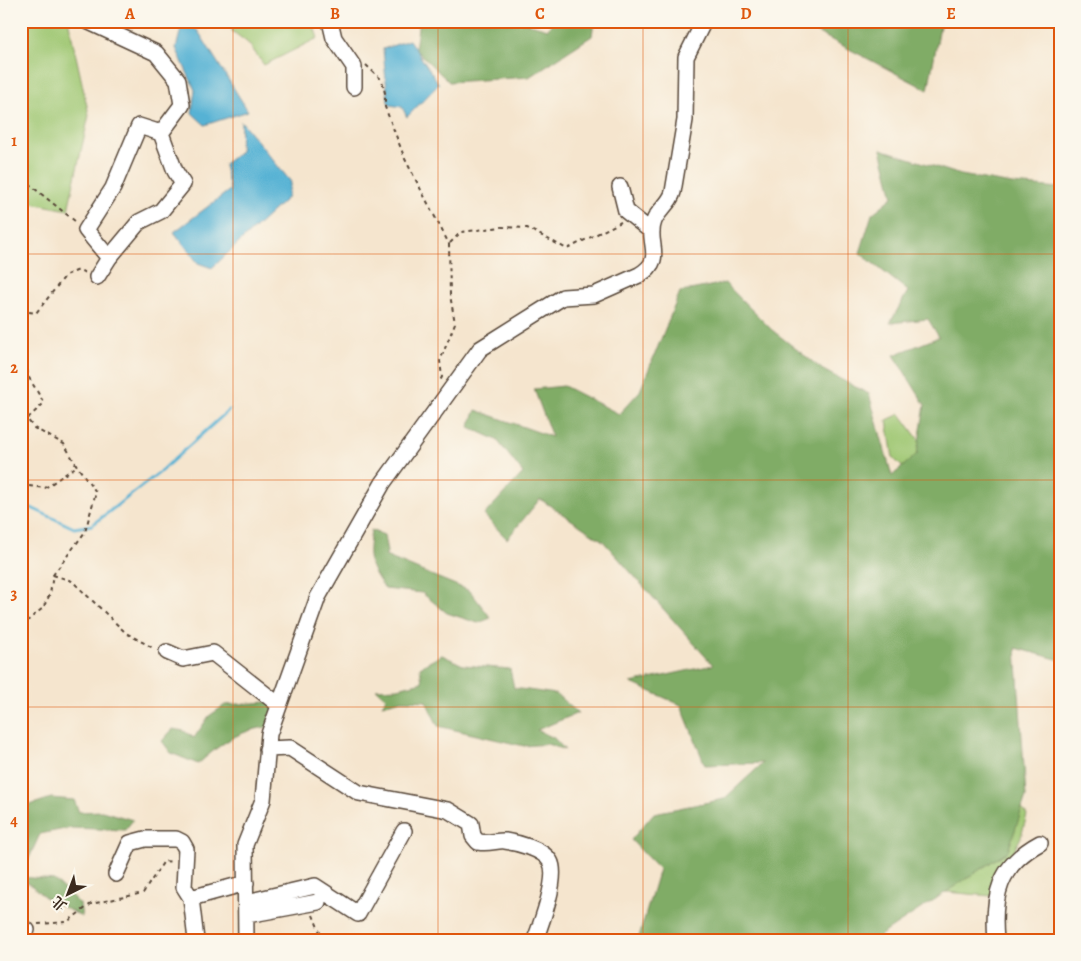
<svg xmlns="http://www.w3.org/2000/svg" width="1081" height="961" font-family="Alegreya,'Noto Serif TC',serif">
	<rect width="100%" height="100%" fill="#fbf7ec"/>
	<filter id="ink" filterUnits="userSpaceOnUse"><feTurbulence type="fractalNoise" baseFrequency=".02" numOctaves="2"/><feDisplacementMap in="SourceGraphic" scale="10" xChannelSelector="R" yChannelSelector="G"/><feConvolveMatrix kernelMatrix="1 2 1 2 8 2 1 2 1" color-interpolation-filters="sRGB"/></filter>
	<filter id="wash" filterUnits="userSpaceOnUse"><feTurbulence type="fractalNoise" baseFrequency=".0096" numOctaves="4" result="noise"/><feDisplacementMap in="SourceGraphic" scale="20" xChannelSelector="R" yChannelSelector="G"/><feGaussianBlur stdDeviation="1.12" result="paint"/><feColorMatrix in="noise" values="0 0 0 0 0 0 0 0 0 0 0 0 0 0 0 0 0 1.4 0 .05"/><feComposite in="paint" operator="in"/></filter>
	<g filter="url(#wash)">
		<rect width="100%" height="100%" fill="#f5e5ce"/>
		<path fill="#a0c874" stroke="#6e7949" d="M21,21h47l1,3 20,91 -21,95 -47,-9z
			M232,21h80l6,17 -54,27 -16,-22 -16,-12z
			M900,414l27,37 -5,35 -29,-28 -6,-38z
			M1008,791l19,24 -6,22 -30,59 -56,-5z"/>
		<path fill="#80ac66" stroke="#5e6b42" d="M419,21h100l29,8 5,-8h41l-2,15 -63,41 -80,5 -34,-33z
			M795,21h146l-13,69z
			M881,149l80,26 51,9 48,4v102l-4,4 4,32v334l-44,-12 10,149 -18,54 -133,88 -237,1 21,-71 -28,-29 23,-27 70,-14 39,-36 -58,2 -24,-60 -50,-22 82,-18 -110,-124 -63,-42 -33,40 -23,-24 39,-42 -26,-33 -28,-13 7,-17 76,27 -18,-48 30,-3 55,28 21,-23 40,-99 45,-9 47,47 51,40 46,24 23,82 25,-22 8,-49 -31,-50 45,-18 -11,-18 -38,4 18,-32 -48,-38 12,-39 21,-17z
			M371,530l13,5 3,17 -2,4 85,35 21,27 -13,5 -31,-10 -25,-20 -37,-4c-18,-26 -18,-29 -14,-59z
			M442,655l21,10 47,4 4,19 42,6 22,19 -41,17 17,8 11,12 -18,-6 -23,2 -86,-20 -12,-25 -24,-1 -20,5 4,-7 -10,-9 22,-1 24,-6 -2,-15z
			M267,702l18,9 -7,15c-36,2 -53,14 -80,38l-27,-11 -9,-12 11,-12 11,2 10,7 15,-22 16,-11z
			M51,798l23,2 5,12 23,-1 31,9 -8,10 -55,-2 -30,6 -19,42v-58l6,-12z
			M21,877l33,3 26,24 2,13 -37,-20 -13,-11 -11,-6z"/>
		<path fill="#56b2d4" stroke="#486e79" d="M183,21l15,10 50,80 -43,14 -13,-12 3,-23 -19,-42z
			M409,40l30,44 -32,33 -5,-10 -12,-2 -2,-3 -5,-53z
			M241,121l50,61 -4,16 -75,70 -14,-5 -24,-31 56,-42 -6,-26 16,-12z"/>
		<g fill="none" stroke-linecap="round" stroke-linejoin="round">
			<path stroke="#56b2d4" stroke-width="3" d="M21,503l53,25 18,-3 68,-53 69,-62"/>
		</g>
	</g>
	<g filter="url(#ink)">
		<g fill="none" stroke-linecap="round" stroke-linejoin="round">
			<g stroke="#574638" stroke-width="18">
				<path id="minor" d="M87,21l69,32 22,27 4,25 -21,28 14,38 8,13 -22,27 -22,11 -30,36 -12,19
					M330,21l4,17 20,29v20
					M620,187l6,24 26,21
					M109,258l-23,-28 27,-42 26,-62 22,7
					M167,652l16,7 30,-6 66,52
					M267,749l23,-1 69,45 89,17 23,14 2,12 5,6c12,2 19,-2 27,-1 13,2 38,8 45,20 9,15 -9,63 -15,79
					M116,874l14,-31 15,-4h31l6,3 4,7 -2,38 7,11 5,42
					M191,898l55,-15
					M247,902l68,-16 43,28 46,-83
					M247,915l71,-13
					M21,930h6
					M246,940l-1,-95 18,-45 6,-66 49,-137 65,-114 97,-134 83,-52 31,-2 45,-20c28,-16 6,-33 15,-54 4,-11 16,-17 19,-29l12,-72 1,-63 18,-36
					M996,940c-4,-44 3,-75 44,-97"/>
			</g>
			<path stroke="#574638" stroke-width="2" stroke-dasharray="4 4" stroke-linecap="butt" d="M366,65l16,15 3,13v14l20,52 44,85 1,51 5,28 -15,38 2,16 -2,4
				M21,169l8,15 47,38
				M450,243l11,-11 41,-5 25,1 40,21 54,-27
				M21,311l15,2 30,-38 13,-5 7,3
				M21,330l7,46 16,27 -17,16 7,9 30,16 13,22 19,26 -11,40 -32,43 -3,19 -7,14 -22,18
				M21,485l24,3 32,-22
				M53,575l19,6 54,52 29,16
				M313,915l10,25
				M38,924l29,-2 24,-18 52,-11 21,-32 9,1"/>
			<use href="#minor" stroke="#fff" stroke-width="15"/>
		</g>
	</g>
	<path fill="none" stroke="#df570d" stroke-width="1" stroke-opacity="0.55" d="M233,21v919M438,21v919M643,21v919M848,21v919M21,254h1039M21,480h1039M21,707h1039"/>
	<rect width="1081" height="961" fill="none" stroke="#fbf7ec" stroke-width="55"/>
	<g transform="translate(68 894) rotate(222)" stroke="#fbf7ec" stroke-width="4" paint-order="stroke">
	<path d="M0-4L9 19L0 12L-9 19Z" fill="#3b2a1e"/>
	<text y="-8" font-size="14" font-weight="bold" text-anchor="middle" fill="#3b2a1e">北</text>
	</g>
	<rect x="28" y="28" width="1026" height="906" fill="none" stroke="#df570d" stroke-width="2"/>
	<g font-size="16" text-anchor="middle" font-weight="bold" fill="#df570d">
		<text x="130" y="19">A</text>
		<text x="335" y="19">B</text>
		<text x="540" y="19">C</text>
		<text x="746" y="19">D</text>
		<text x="951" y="19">E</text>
		<text x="14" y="146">1</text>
		<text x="14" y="373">2</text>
		<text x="14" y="599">3</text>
		<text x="14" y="826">4</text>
	</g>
</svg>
